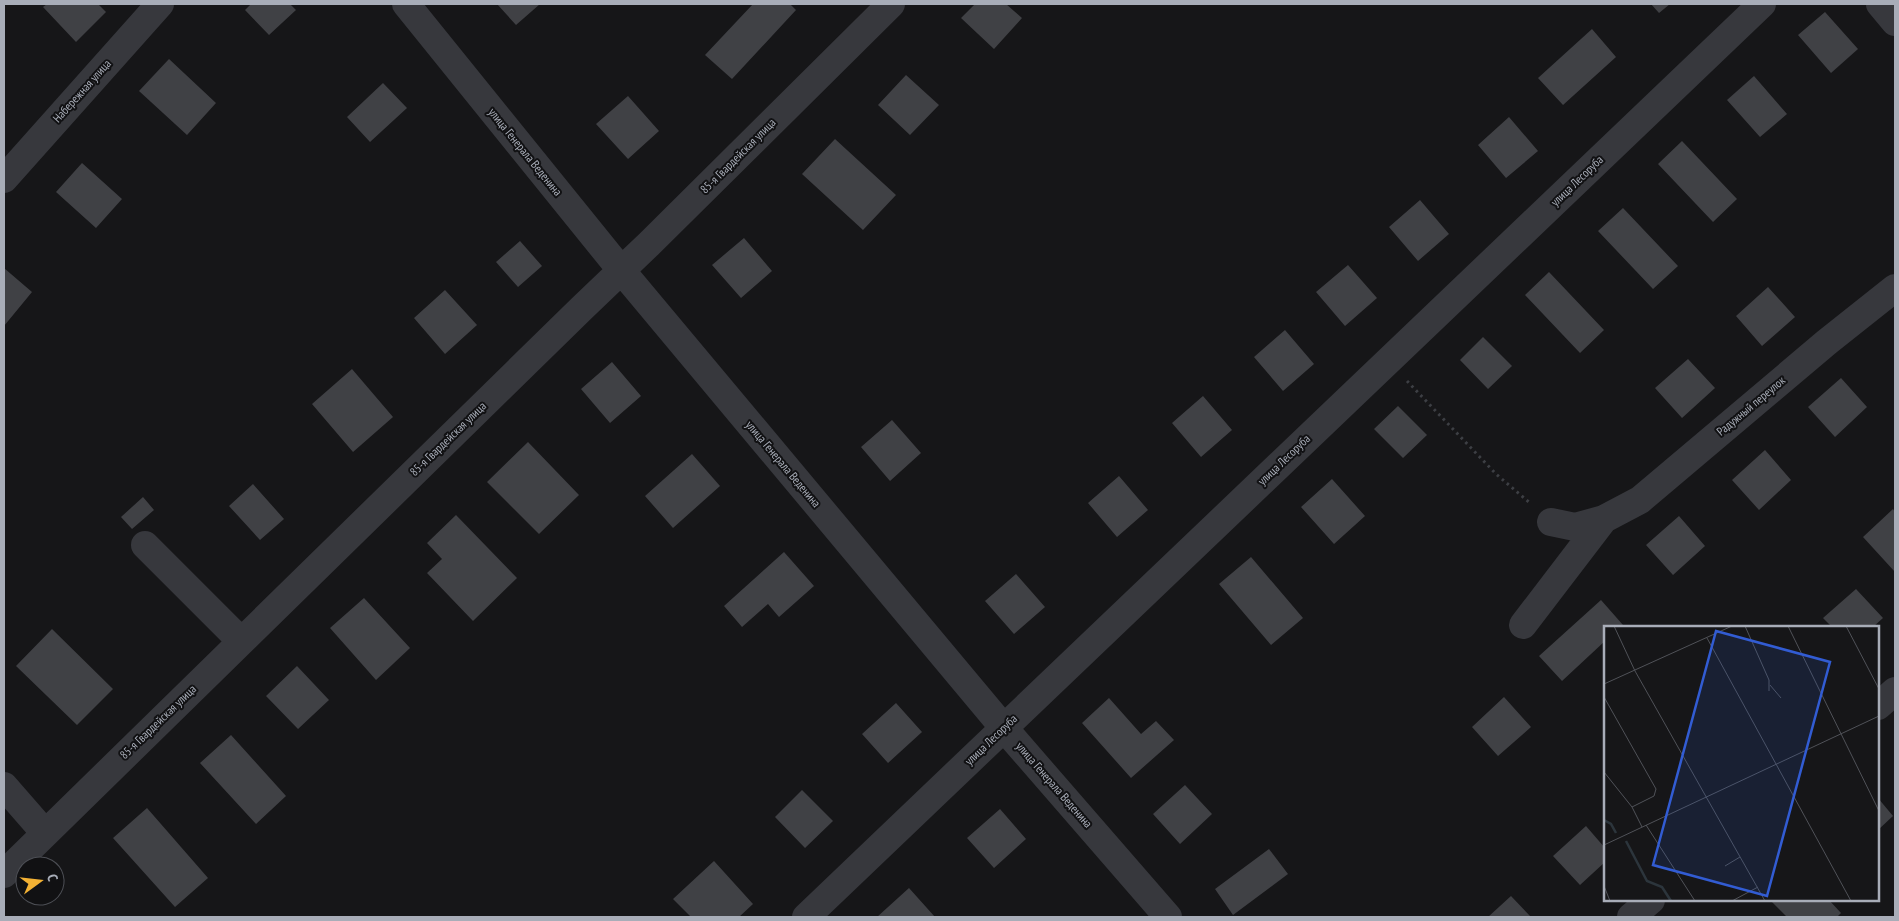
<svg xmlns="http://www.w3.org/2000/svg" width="1899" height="921" font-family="'PT Sans Narrow',sans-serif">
	<rect width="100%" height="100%" fill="#161618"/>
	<path fill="#404145" d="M47,4h51l8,8 -30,30 -33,-35z
		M251,4h39l6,6 -27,25 -24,-25z
		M497,4h43l-24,21z
		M753,4h37l6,6 -64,69 -27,-24z
		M975,4h31l16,14 -28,31 -33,-31z
		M1651,4h19l-11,9z
		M1825,12l33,37 -27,24 -33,-38z
		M1592,29l24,28 -53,48 -25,-27z
		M169,59l47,44 -29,32 -48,-44z
		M906,75l33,30 -29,30 -32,-30z
		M1754,76l33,38 -27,23 -33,-37z
		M383,83l24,25 -37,34 -23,-25z
		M628,96l31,35 -31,28 -32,-35z
		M1509,117l29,34 -32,27 -28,-33z
		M835,139l61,56 -33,35 -61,-56z
		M1682,141l55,58 -24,23 -55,-58z
		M82,163l40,36 -26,29 -40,-36z
		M1420,200l29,34 -31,27 -29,-34z
		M1623,208l55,58 -25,23 -55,-58z
		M744,238l28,33 -31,27 -29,-33z
		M520,241l22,25 -24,21 -22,-25z
		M1348,265l29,33 -32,28 -29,-34z
		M4,268l28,24 -28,34z
		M1549,272l55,58 -24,23 -55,-58z
		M1768,287l27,30 -33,29 -26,-30z
		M445,290l32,35 -32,29 -31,-36z
		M1285,330l29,34 -31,27 -29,-34z
		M1483,337l29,29 -24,23 -28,-29z
		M1688,359l27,29 -33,30 -27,-30z
		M612,362l29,34 -31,27 -29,-34z
		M352,369l41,48 -40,35 -41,-48z
		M1841,378l26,29 -32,30 -27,-30z
		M1203,396l29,34 -31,27 -29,-34z
		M1398,406l29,29 -24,23 -29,-29z
		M892,420l29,33 -31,28 -29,-34z
		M528,442l51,53 -40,39 -52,-52z
		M1765,450l26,30 -32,30 -27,-30z
		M692,454l28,32 -47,42 -28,-32z
		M1119,476l29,34 -31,27 -29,-34z
		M1332,479l33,37 -31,28 -33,-37z
		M253,484l31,35 -24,21 -31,-34z
		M143,497l11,13 -22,19 -11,-12z
		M1893,509l2,3v60l-32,-35z
		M456,515l61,63 -44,43 -46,-48 15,-14 -15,-16z
		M1679,516l26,30 -32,29 -27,-30z
		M784,552l30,34 -35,31 -11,-13 -26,23 -18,-21z
		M1251,557l52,61 -32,27 -52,-61z
		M1016,574l29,33 -31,27 -29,-33z
		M1856,589l27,29 -10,9h-41l-9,-9z
		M364,598l46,50 -34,32 -46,-52z
		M1601,600l22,25 -3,2h-15v14l-43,40 -23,-25z
		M52,629l61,60 -36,36 -61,-59z
		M297,666l32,34 -31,29 -32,-33z
		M1504,697l27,30 -33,29 -26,-29z
		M1109,698l32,36 15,-13 18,19 -43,38 -49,-55z
		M896,703l26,29 -34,31 -26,-29z
		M231,735l55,61 -30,28 -56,-61z
		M1185,785l27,29 -32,30 -27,-30z
		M802,790l31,31 -28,27 -30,-31z
		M1878,798l15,18 -15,14z
		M147,808l61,70 -33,29 -62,-69z
		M1000,809l26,30 -32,29 -27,-30z
		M1586,826l19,22v14l-25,23 -27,-29z
		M1269,849l19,25 -55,41 -18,-26z
		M714,861l39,43 -14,13h-48l-18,-18z
		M909,888l26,29h-58z
		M1511,896l20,21h-43z
		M1770,900h59l12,13 -4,4h-50z"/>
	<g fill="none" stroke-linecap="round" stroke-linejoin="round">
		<path stroke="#3d3f44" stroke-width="3" stroke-dasharray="2.5 4" stroke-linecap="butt" d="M1407,381l89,93 34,29"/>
		<path stroke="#37383d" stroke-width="28" d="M406,4l215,266 382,457 165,190
			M1880,4l15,18
			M4,179l156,-175
			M1551,522l24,5 29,-8 36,-19 187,-158 68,-54
			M145,545l96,96
			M1523,625l81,-106
			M1878,706l17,-15
			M4,786l41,47
			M4,874l578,-566 67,-64 242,-240
			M806,917l956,-913
			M1631,917l20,-17"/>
	</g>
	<g text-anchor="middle" stroke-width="4" stroke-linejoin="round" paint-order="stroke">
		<g font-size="12" fill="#a8adb8" stroke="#111113">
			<text transform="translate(82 91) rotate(-48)" y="4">Набережная улица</text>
			<text transform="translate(525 152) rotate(51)" y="4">улица Генерала Веденина</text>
			<text transform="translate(738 156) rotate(-45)" y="4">85-я Гвардейская улица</text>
			<text transform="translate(1577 181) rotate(-44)" y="4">улица Лесоруба</text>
			<text transform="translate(1751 406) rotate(-40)" y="4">Радужный переулок</text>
			<text transform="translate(448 439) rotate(-44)" y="4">85-я Гвардейская улица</text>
			<text transform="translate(1284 460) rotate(-44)" y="4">улица Лесоруба</text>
			<text transform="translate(783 464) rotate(50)" y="4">улица Генерала Веденина</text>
			<text transform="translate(158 722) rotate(-44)" y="4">85-я Гвардейская улица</text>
			<text transform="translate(991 740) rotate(-44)" y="4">улица Лесоруба</text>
			<text transform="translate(1054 785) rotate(49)" y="4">улица Генерала Веденина</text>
		</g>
	</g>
	<g transform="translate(1604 626)">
		<rect width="275" height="275" fill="#161618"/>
		<path fill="none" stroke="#2c353c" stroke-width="2.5" d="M0,194l7,4 5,9M22,215l21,40 15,6 9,14"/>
		<path fill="none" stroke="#505258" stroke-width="1" d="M10,0l21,45 130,230M141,0l24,54v11M184,0l91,185M242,0l33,63M103,12l144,263M0,58l128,-58M166,59l11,13M0,71l52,92 -2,7 -22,11M0,146l28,35 10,20M42,199l49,76M0,219l275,-129M121,240l15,-9M0,260l6,15M128,275l26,-14"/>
		<path fill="#325cd3" fill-opacity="0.15" stroke="#325cd3" stroke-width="2.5" d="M112,5l114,31 -63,234 -114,-31z"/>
		<rect width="275" height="275" fill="none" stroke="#a8adb8" stroke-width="2.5"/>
	</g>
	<rect width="1899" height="921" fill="none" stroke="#a8adb8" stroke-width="10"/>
	<g transform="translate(40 881) rotate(75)"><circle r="24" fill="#111113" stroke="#4d4f55"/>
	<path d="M0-4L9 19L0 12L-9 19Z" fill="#f2b134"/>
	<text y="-8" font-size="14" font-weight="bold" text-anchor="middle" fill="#a8adb8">С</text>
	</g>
</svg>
